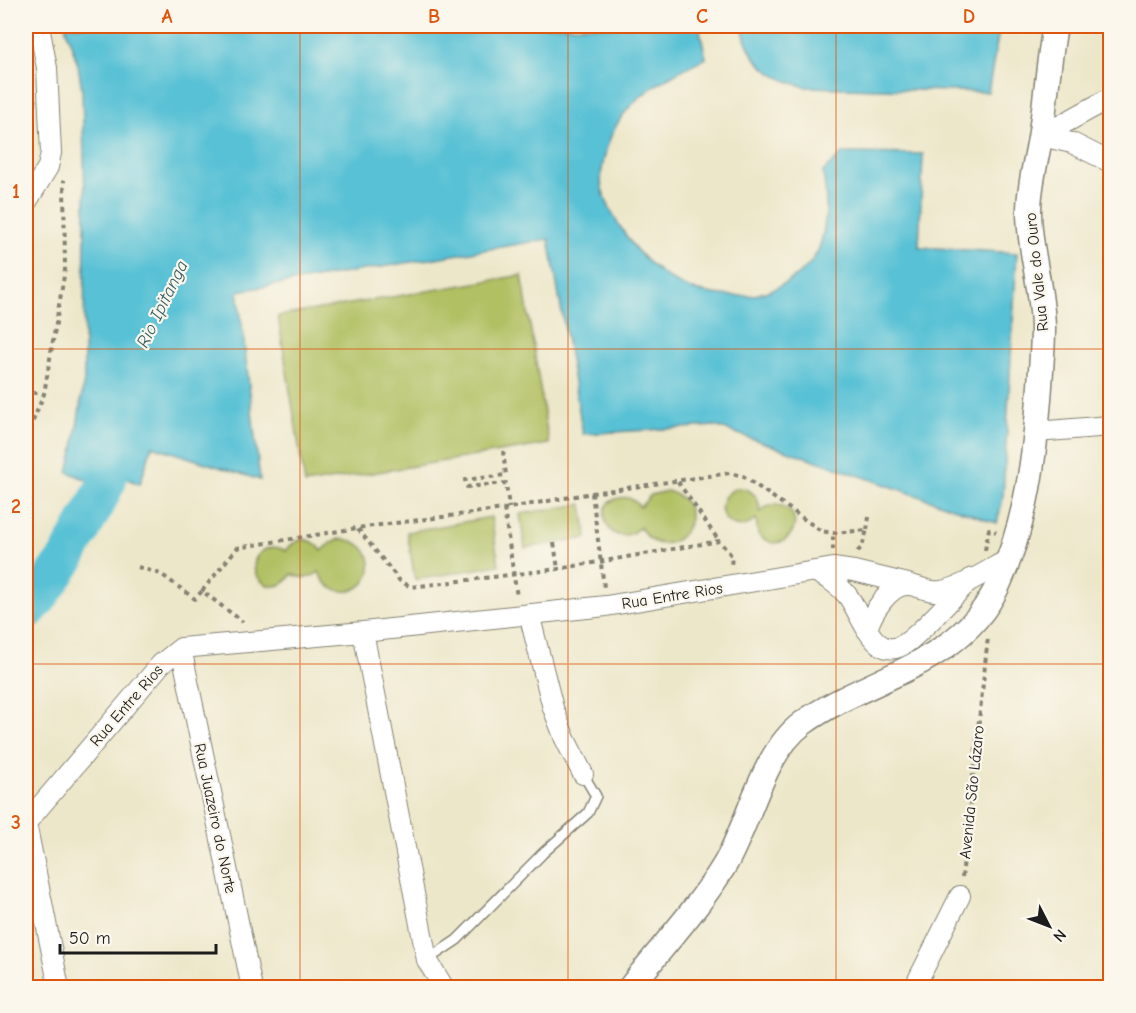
<svg xmlns="http://www.w3.org/2000/svg" width="1136" height="1013" font-family="'Comic Neue',sans-serif">
	<rect width="100%" height="100%" fill="#fbf7ec"/>
	<filter id="ink" filterUnits="userSpaceOnUse"><feTurbulence type="fractalNoise" baseFrequency=".0167" numOctaves="2"/><feDisplacementMap in="SourceGraphic" scale="12" xChannelSelector="R" yChannelSelector="G"/><feConvolveMatrix kernelMatrix="1 2 1 2 8 2 1 2 1" color-interpolation-filters="sRGB"/></filter>
	<filter id="wash" filterUnits="userSpaceOnUse"><feTurbulence type="fractalNoise" baseFrequency=".008" numOctaves="4" result="noise"/><feDisplacementMap in="SourceGraphic" scale="24" xChannelSelector="R" yChannelSelector="G"/><feGaussianBlur stdDeviation="1.35" result="paint"/><feColorMatrix in="noise" values="0 0 0 0 0 0 0 0 0 0 0 0 0 0 0 0 0 1.4 0 .05"/><feComposite in="paint" operator="in"/></filter>
	<g filter="url(#wash)">
		<rect width="100%" height="100%" fill="#ede7ca"/>
		<path fill="#b0c062" stroke="#666e3f" stroke-width="1.5" d="M522,275l27,169 -244,40 -27,-168z
			M738,488c14,0 22,10 22,24 6,-6 13,-9 22,-6 29,10 2,56 -24,28l-2,-15c-26,25 -53,-19 -18,-31z
			M667,491c53,15 1,84 -27,36 -31,29 -51,-25 -20,-29 9,-2 15,2 20,9l11,-12z
			M582,504l5,34 -62,10 -5,-34z
			M491,517l8,48 -84,15 -8,-48z
			M339,539c43,0 39,55 3,52 -12,-1 -19,-9 -23,-19 -9,7 -17,7 -27,2 -20,32 -55,-8 -28,-24 7,-4 15,-3 22,1 10,-15 26,-15 36,0l9,-8z"/>
		<path fill="#59c1d5" stroke="#3a6e78" stroke-width="1.5" d="M65,26h634l7,32c-47,23 -91,44 -102,101 -1,7 -4,16 -3,22 2,18 13,36 22,50 15,25 40,48 68,58 18,6 50,9 68,5 22,-6 52,-23 60,-46 9,-26 8,-50 4,-76l20,-19 80,1 -4,93 98,6 -14,244 -6,26 -282,-97 -132,8 -34,-195 -311,52 22,189 -108,-34 -12,38 -16,-6 -6,15 -50,-21 6,-25 10,-67 1,-185 -3,-105 -4,-25z
			M742,26h258l-12,66 -182,-5c-35,-9 -57,-24 -64,-61z"/>
		<g fill="none" stroke-linecap="round" stroke-linejoin="round">
			<path stroke="#59c1d5" stroke-width="38" d="M26,612l12,-13 28,-40 30,-55 11,-22 10,-43"/>
		</g>
	</g>
	<g filter="url(#ink)">
		<g fill="none" stroke-linecap="round" stroke-linejoin="round">
			<g stroke="#848273" stroke-width="12">
				<path id="service" d="M427,960l30,-20 86,-87 45,-40 8,-17 -13,-22"/>
			</g>
			<g stroke="#848273" stroke-width="22">
				<path id="minor" d="M1041,136l69,-38
					M1041,136l31,7 38,19
					M26,203l22,-36 3,-14 -4,-85 -8,-42
					M1036,432l74,-6
					M814,571c13,7 24,13 33,24 16,20 28,74 63,45 22,-18 41,-42 62,-62
					M529,614l24,94 12,31 18,35
					M867,630c4,-16 23,-47 42,-45 11,1 21,8 32,6 21,-3 49,-22 68,-32
					M363,632l64,328 17,28
					M181,648l71,340
					M26,823l135,-159 20,-16 182,-16 243,-26 227,-38 21,3 54,13
					M26,823l33,165
					M914,988l46,-92"/>
			</g>
			<g stroke="#848273" stroke-width="27">
				<path id="tertiary" d="M630,988c31,-41 67,-78 94,-122 26,-43 37,-112 79,-143 65,-47 158,-57 195,-138 29,-62 37,-131 42,-199 1,-19 3,-38 3,-57 0,-40 -14,-78 -14,-118 0,-25 7,-49 11,-73 6,-37 8,-75 15,-112"/>
			</g>
			<path stroke="#848273" stroke-width="4" stroke-dasharray="4.5 4.5" stroke-linecap="butt" d="M26,394v-2l18,2
				M26,438l18,-44 21,-124 -1,-90
				M503,451l3,24 -41,5 2,7 39,-4 3,25
				M678,482l41,59
				M592,493l12,94
				M504,509l13,88
				M358,529l42,52 11,6 147,-18 161,-28 13,15 -1,10
				M867,530l2,-13
				M554,543l4,26
				M833,550v-17
				M985,550l4,-21 7,3
				M138,567l23,7 34,25 7,-8 41,31
				M202,591l35,-43 120,-20 147,-19 88,-16 138,-20 13,3 78,55 12,2 34,-3 -5,17 -5,5
				M962,877l26,-240"/>
			<use href="#service" stroke="#fff" stroke-width="9"/>
			<use href="#minor" stroke="#fff" stroke-width="20"/>
			<use href="#tertiary" stroke="#fff" stroke-width="24"/>
		</g>
	</g>
	<path fill="none" stroke="#de560d" stroke-width="1.5" stroke-opacity="0.55" d="M300,26v962M568,26v962M836,26v962M26,349h1084M26,664h1084"/>
	<g text-anchor="middle" stroke-width="4.5" stroke-linejoin="round" paint-order="stroke">
		<g font-size="16" fill="#1c1c1c" stroke="#fbf7ec">
			<text transform="translate(1036 272) rotate(-96)" y="6">Rua Vale do Ouro</text>
			<text transform="translate(672 595) rotate(-9)" y="6">Rua Entre Rios</text>
			<text transform="translate(126 705) rotate(-49)" y="6">Rua Entre Rios</text>
			<text transform="translate(971 792) rotate(-84)" y="6">Avenida São Lázaro</text>
			<text transform="translate(216 818) rotate(78)" y="6">Rua Juazeiro do Norte</text>
		</g>
		<g font-size="18" font-style="italic" fill="#345e66" stroke="#fbf7ec">
			<text transform="translate(162 304) rotate(-64)" y="6">Rio Ipitanga</text>
		</g>
	</g>
	<rect width="1136" height="1013" fill="none" stroke="#fbf7ec" stroke-width="66"/>
	<g transform="translate(1049 926) rotate(132)" stroke="#fbf7ec" stroke-width="4.5" paint-order="stroke">
	<path d="M0-4.5L10 22L0 15L-10 22Z" fill="#1c1c1c"/>
	<text y="-9" font-size="16" font-weight="bold" text-anchor="middle" fill="#1c1c1c">N</text>
	</g>
	<path d="M60 944v9h156v-9" fill="none" stroke="#1c1c1c" stroke-width="3"/>
	<text x="69" y="944" font-size="18" fill="#1c1c1c" stroke="#fbf7ec" stroke-width="4.5" paint-order="stroke">50 m</text>
	<rect x="33" y="33" width="1070" height="947" fill="none" stroke="#de560d" stroke-width="2"/>
	<g font-size="20" text-anchor="middle" font-weight="bold" fill="#de560d">
		<text x="167" y="23">A</text>
		<text x="434" y="23">B</text>
		<text x="702" y="23">C</text>
		<text x="969" y="23">D</text>
		<text x="16" y="198">1</text>
		<text x="16" y="513">2</text>
		<text x="16" y="829">3</text>
	</g>
</svg>
